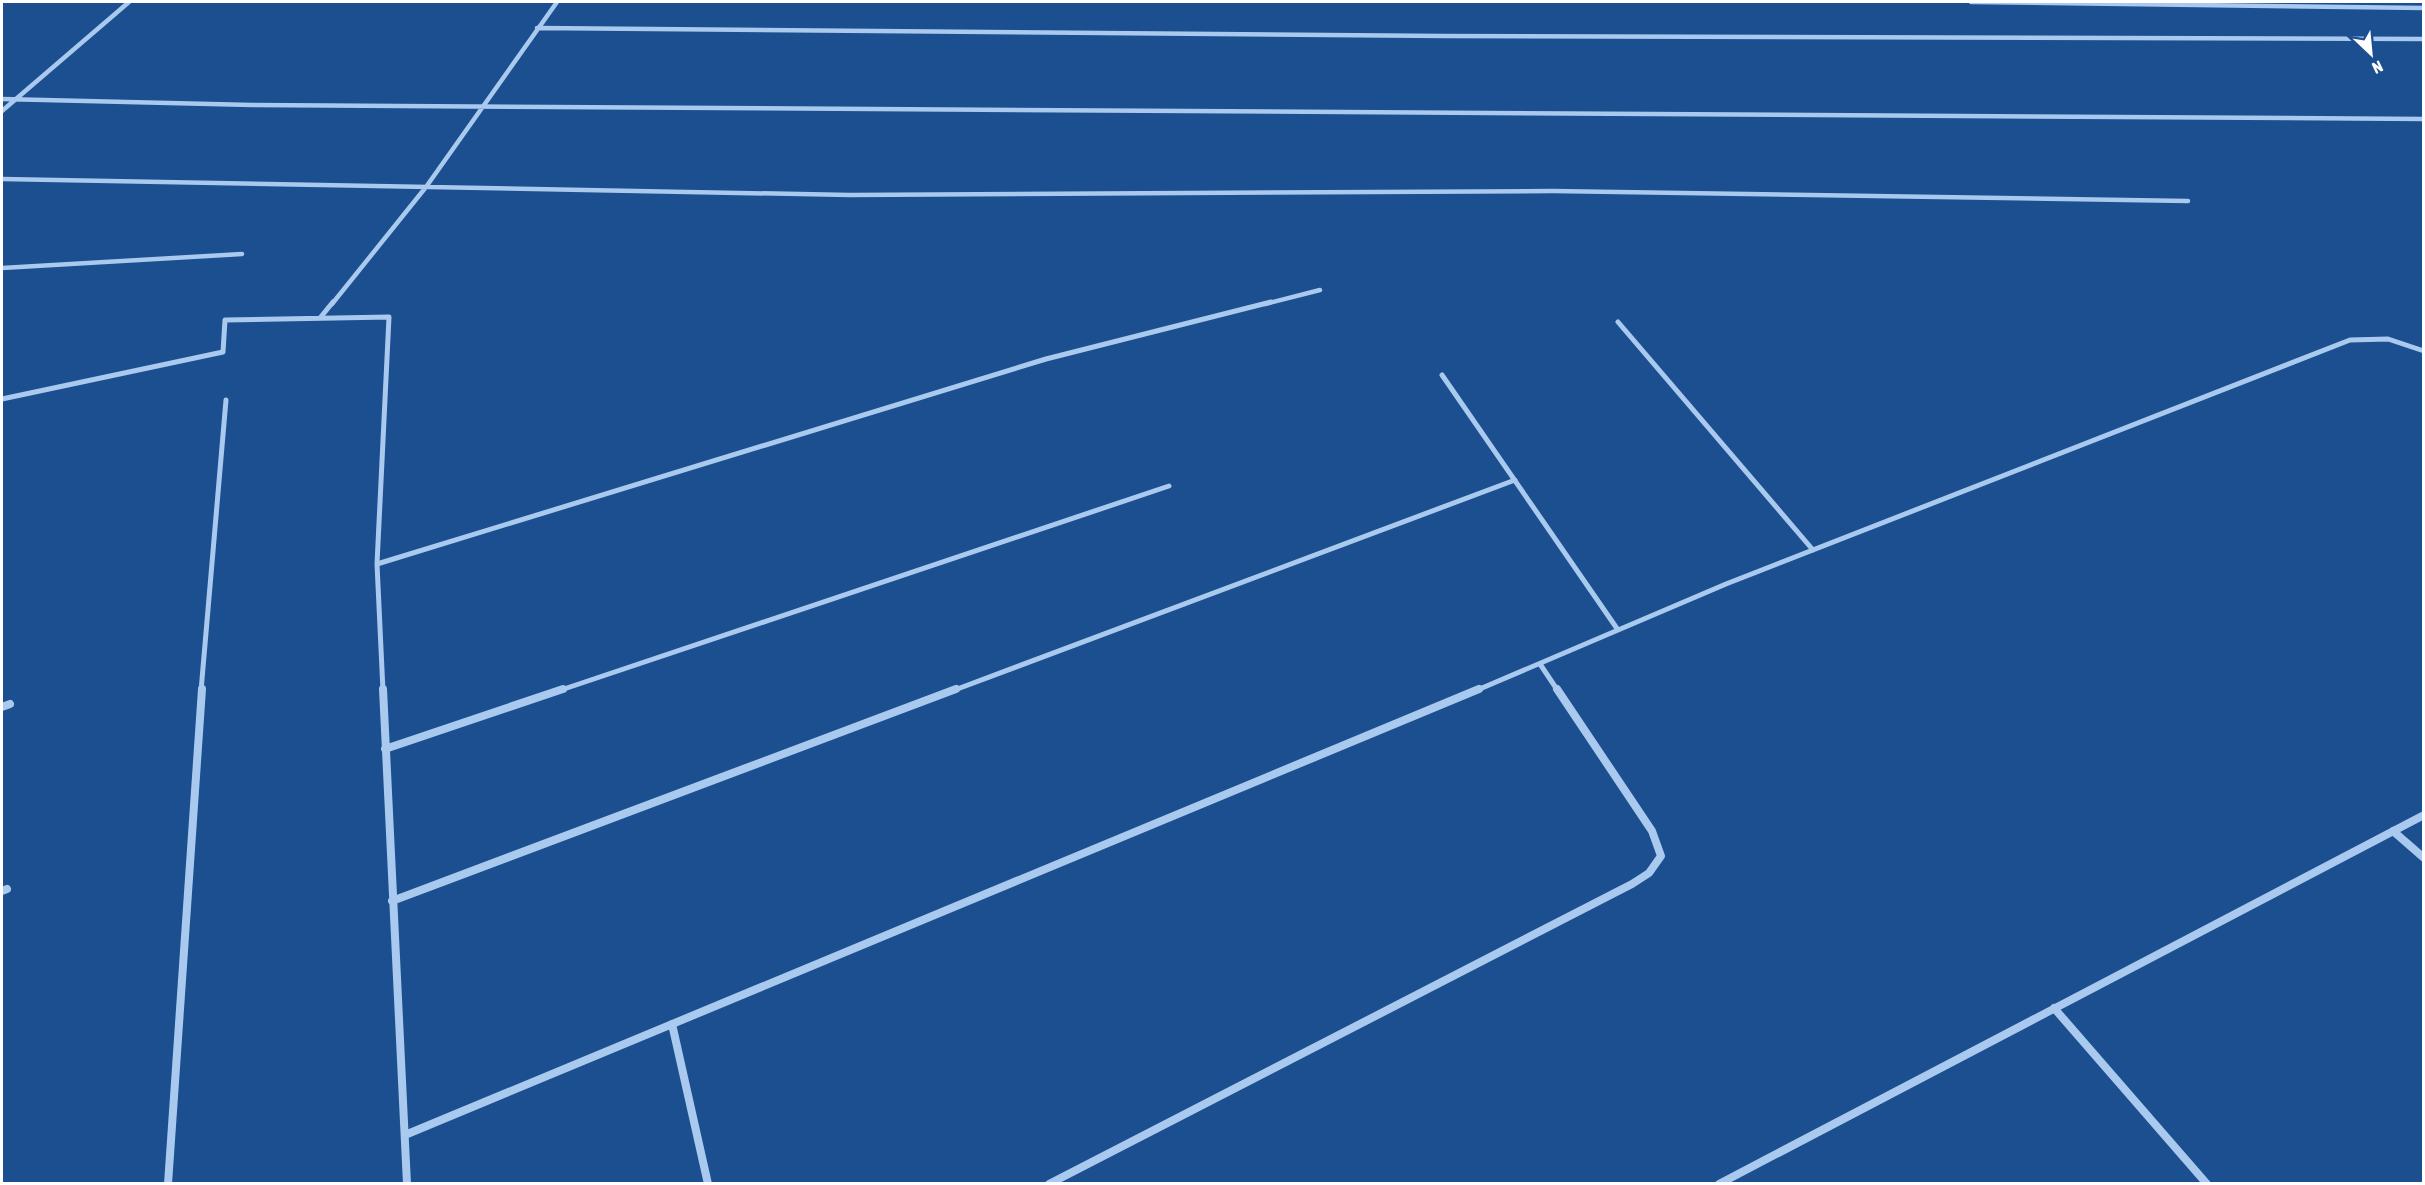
<svg xmlns="http://www.w3.org/2000/svg" width="2425" height="1185" font-family="'Asap Condensed',sans-serif">
	<rect width="100%" height="100%" fill="#1b4f8f"/>
	<g fill="none" stroke-linecap="round" stroke-linejoin="round">
		<path stroke="#a9c9ee" stroke-width="4.5" d="M1971,2l453,6
			M537,28l906,8 981,3
			M2,99l250,6 2172,14
			M2,111l127,-109
			M2,179l848,16 703,-4 635,10
			M2,268l240,-14
			M332,304l94,-117 131,-185
			M1265,304l55,-14"/>
		<path stroke="#a9c9ee" stroke-width="5" d="M320,318l13,-16
			M1618,322l195,228
			M1442,375l176,255
			M2,399l221,-47 2,-32 164,-3 -12,247 6,127
			M377,564l669,-205 225,-57
			M1540,664l18,27
			M201,691l25,-291
			M558,691l611,-205
			M952,691l563,-211
			M1475,691l251,-107 624,-244 38,-1 36,12"/>
		<path stroke="#a9c9ee" stroke-width="8" d="M383,689l24,495
			M2,707l8,-3
			M385,749l178,-60
			M2393,831l31,27
			M2,891l5,-2
			M392,901l564,-212
			M2054,1008l153,176
			M672,1024l36,160
			M405,1135l1074,-446
			M168,1184l34,-495
			M1049,1184l583,-300 17,-11 12,-17 -9,-25 -95,-142
			M1719,1184l705,-369"/>
	</g>
	<rect width="2425" height="1185" fill="none" stroke="#ffffff" stroke-width="6"/>
	<g transform="translate(2371 54) rotate(154)" stroke="#1b4f8f" stroke-width="4.5" paint-order="stroke">
	<path d="M0-4.5L10 22L0 15L-10 22Z" fill="#ffffff"/>
	<text y="-9" font-size="16" font-weight="bold" text-anchor="middle" fill="#ffffff">N</text>
	</g>
</svg>
